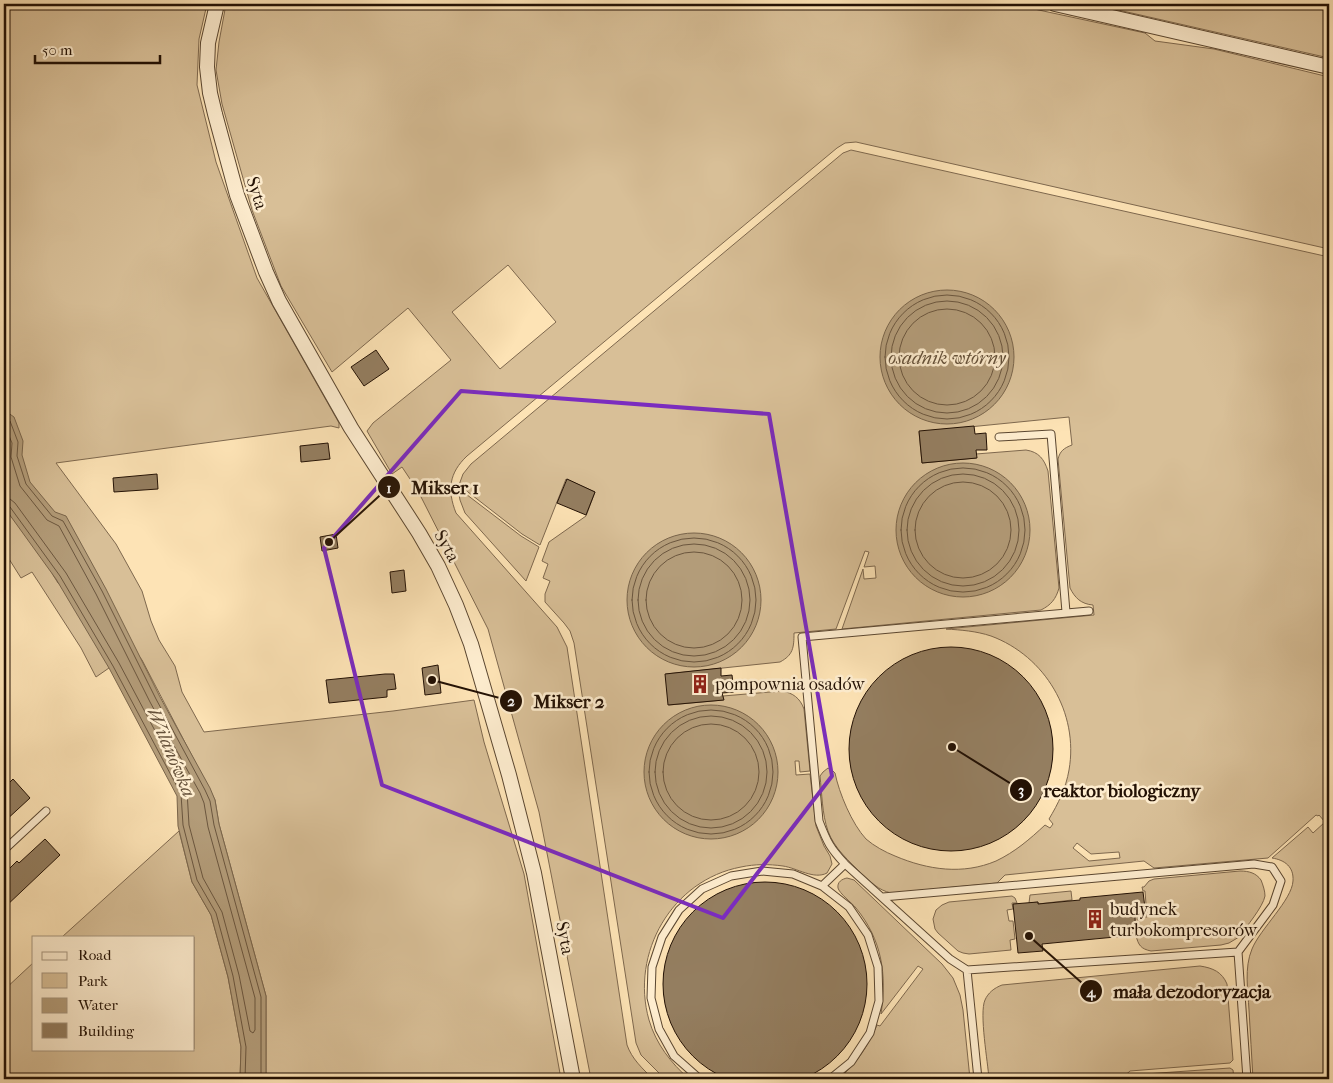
<svg xmlns="http://www.w3.org/2000/svg" width="1333" height="1083" font-family="'IM FELL French Canon',serif">
	<rect width="100%" height="100%" fill="#fde3b5"/>
	<filter id="stains"><feTurbulence type="fractalNoise" baseFrequency=".004" numOctaves="4"/><feColorMatrix values="0 0 0 0 .2 0 0 0 0 .09 0 0 0 0 .02 0 0 0 .5 -.17"/></filter>
	<radialGradient id="worn" r=".72"><stop offset=".6" stop-color="#630" stop-opacity="0"/><stop offset="1" stop-color="#630" stop-opacity=".3"/></radialGradient>
	<path fill="#d8bf97" stroke="#7e684e" fill-rule="evenodd" d="M4,4h203l-8,35 -2,46 19,77 41,116 82,145v5l-8,-2 -275,37 60,81 26,47 9,30 8,19 16,26 7,26 22,40 189,-21 81,-11 10,42 40,132 37,205h-295v-83l-47,-172 -4,-24 -73,-140 -74,-100 -64,-120z
		M226,4h785l134,29 10,8 59,8 115,28v172l-473,-107 -11,1 -8,5 -370,308c-18,17 -20,34 -11,57l101,114 10,20 60,398c5,14 15,23 26,34h-62l-52,-267 -51,-183 -70,-138 -16,-24 -10,7 -25,-43 6,-8 78,-63 -43,-52 -76,64 -51,-86 -29,-76 -30,-106 -6,-34 3,-28zM508,265l48,57 -56,47 -48,-57z
		M1092,4h237v54z
		M851,150l478,107v822h-76c-1,-23 -3,-46 -4,-69 -1,-20 -5,-42 3,-61 8,-20 40,-49 41,-68 1,-14 -8,-21 -21,-23l36,-31 5,6 12,-11 -6,-7 -1,1 -2,-1 -48,43 -114,10 -10,-7 -139,14 -8,8 -106,10c-13,-3 -20,-11 -29,-19 -13,-13 -28,-26 -34,-43 -6,-17 -6,-37 -8,-55l3,-4 5,-4 5,3 2,2c4,20 17,51 31,66 8,7 19,13 29,17 33,14 68,19 101,5 19,-9 34,-22 49,-36l5,3 3,-4 -4,-5c9,-15 17,-31 20,-49 10,-57 -24,-114 -78,-134 -15,-5 -30,-6 -45,-7l148,-14 -1,-10c-12,-1 -18,-7 -23,-17l-12,-129c2,-8 6,-11 14,-14l-3,-28 -150,15 3,31 54,-5v-4l50,-4c13,2 18,9 22,21l11,117c-3,11 -8,17 -18,22l-199,19 21,-60 1,10 12,-1 -1,-12 -11,1 5,-15 -4,-1 -29,78 -42,4c0,15 -1,22 -14,29l-114,12 3,31 54,-5v-4l59,-5c11,2 18,7 22,18l6,62 -10,1 -1,-11h-4l1,14 14,-1 6,52 8,20 6,10 2,8 -5,9c-13,7 -30,-5 -44,-7 -14,-2 -28,-2 -42,1 -69,13 -111,86 -92,153 7,24 22,43 40,59h-24l-24,-24 -5,-12 -62,-400 -4,-12 -6,-8 -19,-21v-8l5,-13 -7,-3 5,-14 -6,-3 7,-19 37,-26 9,-24 -29,-13 -26,66 -18,-11 -63,-49 4,-11 8,-10 372,-311zM1077,843l14,11 28,-2 1,6 -31,3 -16,-13z
		M4,466l49,109 5,8 56,54 -5,31 -13,9 -15,-29 -49,-76 -11,6 -17,-27z
		M458,488l63,48 18,11 -13,34 -61,-68 -5,-13z
		M179,831l13,51 19,33 17,62 13,70 -1,32h-236v-89l30,-28v87h160v-112h-132z
		M1240,871c9,0 16,2 21,9 2,5 4,11 4,16 -2,11 -19,31 -26,41l-10,6 -8,2 -70,6c-10,-2 -13,-6 -15,-16h2l-1,-17 10,-1 -2,-26h-2l-1,-4h2l5,-6 5,-2z
		M847,878l7,2 88,84 11,14 7,17 3,15 7,69h-132c18,-14 30,-33 39,-54l3,1 43,-57 -5,-3 -37,48c6,-40 1,-74 -25,-106 -4,-5 -17,-15 -18,-20 -1,-6 4,-9 9,-10z
		M1071,891l1,9 -34,4v-2l-9,1 1,-8z
		M1012,896l3,2 2,5h-5l1,6 -6,1 2,11h4l2,18 -5,1 1,10 -42,4 -6,-1 -5,-2 -20,-18 -3,-4 -2,-10 3,-9 6,-5 7,-3z
		M1200,966c13,2 22,6 27,18l6,76 -3,3 -100,8 -9,8h-132c-1,-16 -10,-66 -4,-79 3,-7 9,-12 17,-15z
		M1230,1068l3,2 1,9h-108l5,-4z"/>
	<path fill="#b39c79" stroke="#79644a" d="M880 357a67 67 0 1 1 134 0a67 67 0 1 1-134 0Z
		M4,410l10,7 9,24 -1,14 8,27 25,30 11,4 40,73 54,108 50,91 5,12 4,24 47,172v83h-26l1,-32 -13,-70 -17,-62 -19,-33 -14,-56 -1,-30 -68,-128 -53,-89 -52,-72z
		M896 530a67 67 0 1 1 134 0a67 67 0 1 1-134 0Z
		M627 600a67 67 0 1 1 134 0a67 67 0 1 1-134 0Z
		M644 772a67 67 0 1 1 134 0a67 67 0 1 1-134 0Z"/>
	<g fill="none" stroke-linecap="round" stroke-linejoin="round">
		<path stroke="#6b563e" stroke-width="1" d="M885 357a62 62 0 1 1 124 0a62 62 0 1 1-124 0Z
			M891 357a56 56 0 1 1 112 0a56 56 0 1 1-112 0Z
			M899 357a48 48 0 1 1 96 0a48 48 0 1 1-96 0Z
			M4,416l6,5 8,21 -1,14 9,28 26,32 11,5 39,70 54,108 49,91 5,11 4,24 47,172v82
			M4,424l8,19 -1,14 9,29 27,34 12,6 37,68 54,108 50,91 4,10 4,24 47,171v32l-2,3 -3,-2 -11,-56 -17,-63 -19,-34 -14,-53 -2,-34 -68,-128 -53,-90 -51,-70 -5,-4 -6,-1
			M901 530a62 62 0 1 1 124 0a62 62 0 1 1-124 0Z
			M907 530a56 56 0 1 1 112 0a56 56 0 1 1-112 0Z
			M915 530a48 48 0 1 1 96 0a48 48 0 1 1-96 0Z
			M4,504l3,1 3,2 50,69 53,90 68,128 2,31 14,55 19,33 17,63 13,71 -1,32
			M632 600a62 62 0 1 1 124 0a62 62 0 1 1-124 0Z
			M638 600a56 56 0 1 1 112 0a56 56 0 1 1-112 0Z
			M646 600a48 48 0 1 1 96 0a48 48 0 1 1-96 0Z
			M649 772a62 62 0 1 1 124 0a62 62 0 1 1-124 0Z
			M655 772a56 56 0 1 1 112 0a56 56 0 1 1-112 0Z
			M663 772a48 48 0 1 1 96 0a48 48 0 1 1-96 0Z"/>
	</g>
	<path fill="#947e60" stroke="#231104" d="M376,350l13,19 -25,17 -13,-19z
		M974,426l1,8 11,-1 1,17h-11l1,8 -55,5 -3,-32z
		M328,443l2,16 -29,3 -1,-16z
		M157,474l1,15 -44,3 -1,-14z
		M567,479l28,13 -9,23 -29,-12z
		M336,534l2,14 -16,3 -2,-14z
		M404,570l2,21 -14,2 -2,-21z
		M849 749a102 102 0 1 1 204 0a102 102 0 1 1-204 0Z
		M438,665l3,28 -16,2 -3,-27z
		M721,668v8l11,-1 2,17 -12,1 2,7 -56,5 -3,-31z
		M385,674h9l2,15 -9,1v7l-58,6 -3,-23z
		M13,779l17,19 -26,24v-34z
		M45,839l15,16 -56,53v-34l13,-13 2,2z
		M663 984a102 102 0 1 1 204 0a102 102 0 1 1-204 0Z
		M1143,892l3,24 -11,1 1,18 -94,9 1,7 -25,2 -5,-49 25,-2v2l42,-4v-2z"/>
	<g fill="none" stroke-linecap="round" stroke-linejoin="round">
		<g stroke="#5a4630" stroke-width="9">
			<path id="service" d="M999,437l52,-3 15,178
				M4,850l42,-39
				M822,886l23,-22
				M883,897l371,-33 18,3 9,14 -8,24 -35,47 -271,18
				M1238,952l9,127
				M700,1079l-26,-23 -15,-27 -8,-31 1,-31 10,-30 17,-27 23,-21 29,-13 31,-5 31,3 29,12 27,21 19,28 10,32 1,34 -9,32 -19,29 -21,17
				M978,1079l-11,-109 -17,-11 -105,-95c-15,-16 -18,-22 -26,-43l-17,-184 287,-26"/>
		</g>
		<g stroke="#5a4630" stroke-width="16">
			<path id="minor" d="M217,4l-9,39 -1,24 3,26 5,21 22,81 29,77 13,29 72,127 68,105 19,33 18,39 15,39 38,131 25,98 39,206
				M1055,4l274,63"/>
		</g>
		<use href="#service" stroke="#feedcf" stroke-width="7"/>
		<use href="#minor" stroke="#feedcf" stroke-width="14"/>
	</g>
	<path fill="none" stroke="#7b2cbf" stroke-width="4" stroke-linejoin="round" d="M461,391l308,23 63,362 -109,142 -341,-133 -58,-237z"/>
	<defs>
		<g id="building-bare" transform="scale(1.5)"><path d="M-4-6H4V6H1V3H-1V6H-4ZM-2.5-4.3h1.7v1.8h-1.7ZM.8-4.3h1.7v1.8H.8ZM-2.5-1h1.7V.8h-1.7ZM.8-1h1.7V.8H.8Z" fill="#8f2418" stroke="#feedcf" stroke-width="2.5" paint-order="stroke"/></g>
	</defs>
	<g fill-rule="evenodd">
		<use href="#building-bare" x="700" y="684"/>
		<use href="#building-bare" x="1095" y="919"/>
	</g>
	<g text-anchor="middle" stroke-width="5" stroke-linejoin="round" paint-order="stroke">
		<g font-size="18" fill="#231104" stroke="#feedcf">
			<text transform="translate(257 193) rotate(72)" y="6">Syta</text>
			<text transform="translate(447 546) rotate(61)" y="6">Syta</text>
			<text transform="translate(565 938) rotate(79)" y="6">Syta</text>
		</g>
		<g font-size="18" fill="#231104" stroke="#feedcf" text-anchor="start">
			<text x="715" y="690">pompownia osadów</text>
			<text x="1110" y="915">budynek<tspan x="1110" dy="21">turbokompresorów</tspan></text>
		</g>
		<g font-size="19" font-style="italic" fill="#645039" stroke="#feedcf">
			<text x="947" y="364">osadnik wtórny</text>
			<text transform="translate(172 752) rotate(67)" y="7">Wilanówka</text>
		</g>
	</g>
	<path fill="none" stroke="#231104" stroke-width="2" d="M329 542L389 487M432 680L511 701M952 747L1021 790M1029 936L1091 991"/>
	<g fill="#231104" stroke="#feedcf" stroke-width="2">
		<circle cx="329" cy="542" r="5"/>
		<circle cx="432" cy="680" r="5"/>
		<circle cx="952" cy="747" r="5"/>
		<circle cx="1029" cy="936" r="5"/>
		<circle cx="389" cy="487" r="12"/>
		<circle cx="511" cy="701" r="12"/>
		<circle cx="1021" cy="790" r="12"/>
		<circle cx="1091" cy="991" r="12"/>
	</g>
	<g font-size="15" text-anchor="middle" font-weight="bold" fill="#fff">
		<text x="389" y="493">1</text>
		<text x="511" y="706">2</text>
		<text x="1021" y="795">3</text>
		<text x="1091" y="997">4</text>
	</g>
	<g font-size="19" text-anchor="middle" font-weight="bold" fill="#231104" stroke="#feedcf" stroke-width="5" stroke-linejoin="round" paint-order="stroke">
		<text x="445" y="494">Mikser 1</text>
		<text x="569" y="708">Mikser 2</text>
		<text x="1122" y="797">reaktor biologiczny</text>
		<text x="1192" y="998">mała dezodoryzacja</text>
	</g>
	<rect width="1333" height="1083" fill="none" stroke="#fde3b5" stroke-width="20"/>
	<rect x="5" y="5" width="1323" height="1073" fill="none" stroke="#231104" stroke-width="2.5"/>
	<rect x="10" y="10" width="1313" height="1063" fill="none" stroke="#231104"/>
	<rect x="32" y="936" width="162" height="115" fill="#feedcf" stroke="#a6957e"/>
	<rect x="42" y="952" width="25" height="8" fill="#feedcf" stroke="#a6957e"/>
	<text x="78" y="960" font-size="15" fill="#231104">Road</text>
	<rect x="42" y="973" width="25" height="15" fill="#d8bf97" stroke="#a6957e"/>
	<text x="78" y="986" font-size="15" fill="#231104">Park</text>
	<rect x="42" y="998" width="25" height="15" fill="#b39c79" stroke="#a6957e"/>
	<text x="78" y="1010" font-size="15" fill="#231104">Water</text>
	<rect x="42" y="1023" width="25" height="15" fill="#947e60" stroke="#a6957e"/>
	<text x="78" y="1036" font-size="15" fill="#231104">Building</text>
	<path d="M35 55v8h125v-8" fill="none" stroke="#231104" stroke-width="2.5"/>
	<text x="42" y="55" font-size="15" fill="#231104" stroke="#feedcf" stroke-width="4" paint-order="stroke">50 m</text>
	<rect width="100%" height="100%" filter="url(#stains)"/>
	<rect width="100%" height="100%" fill="url(#worn)"/>
</svg>
